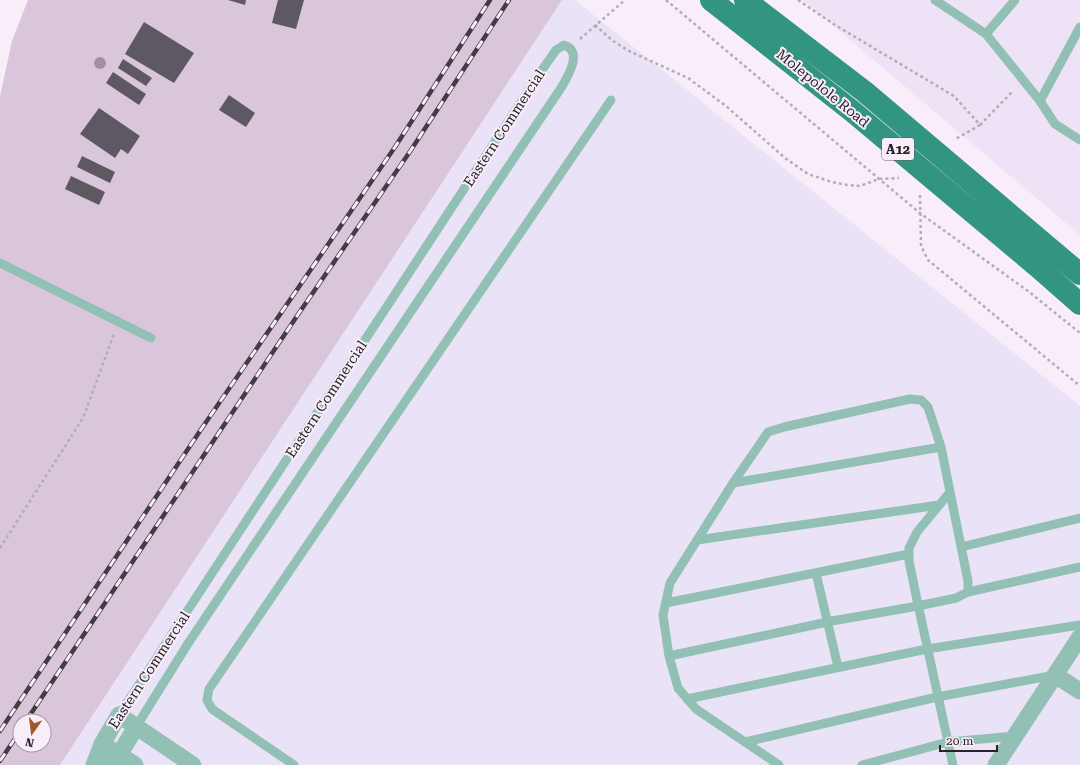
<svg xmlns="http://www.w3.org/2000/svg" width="1080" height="765" font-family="'Roboto Serif',serif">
	<rect width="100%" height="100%" fill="#f8edf8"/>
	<path fill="#eae3f8" d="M562,0h13l505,406v359h-1020z"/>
	<path fill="#eee2f6" d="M803,0h277v235z"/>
	<path fill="#dac6da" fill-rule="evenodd" d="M28,0h534l-502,765h-60v-669l12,-55zM20,721h24v24h-24z"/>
	<path fill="#5e5862" d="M228,0h18l-1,5z
		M278,0h26l-8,29 -24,-6z
		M144,22l50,31 -20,30 -49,-29z
		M123,59l29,19 -6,8 -28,-18z
		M113,72l33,22 -7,11 -33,-22z
		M229,95l26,18 -9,14 -27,-17z
		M99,108l41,28 -12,18 -7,-5 -6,9 -35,-24z
		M82,156l33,16 -5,11 -33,-16z
		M71,176l34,16 -6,13 -34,-16z"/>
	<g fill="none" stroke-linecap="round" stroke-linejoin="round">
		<path stroke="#b5acb5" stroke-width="2.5" stroke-dasharray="3 3" stroke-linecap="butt" d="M666,0l255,214 107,77 52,42
			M798,0l37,25 119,71 26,29 -26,15
			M595,25l18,16 16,10 59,27 38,28 59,52 23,16 24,8 15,3 13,1 19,-7 20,-1
			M580,39l45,-39
			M980,125l33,-34
			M920,195l1,51 7,14 152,126
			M0,548l83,-130 31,-84"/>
		<path stroke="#93c0b4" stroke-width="9" d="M935,0l51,34 54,67
			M1080,27l-40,74 15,23 25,16
			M986,34l29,-34
			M0,263l151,75
			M733,483l208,-36
			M950,492l-33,40 -8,16v13l8,39 36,165
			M697,540l242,-35
			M961,547l119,-29
			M816,573l22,94
			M968,592l112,-25
			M666,603l243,-49
			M669,656l163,-35 86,-15 38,-8 12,-6v-11l-27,-134 -13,-40 -7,-7 -11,-1 -126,28 -16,5 -35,51 -63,100 -7,32 6,41 9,32 18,21 83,56
			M687,699l240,-50 153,-24
			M119,715l423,-645 14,-20 8,-5c20,6 3,33 -3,43l-372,554 -53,85
			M745,742l192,-45 118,-22
			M294,765l-82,-56 -5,-9 2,-11 402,-589
			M862,765l86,-23 67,-6"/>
		<path stroke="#93c0b4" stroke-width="17" d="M1055,675l25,16
			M110,749l25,16
			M94,765l8,-21 17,-29 74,50
			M101,765l18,-10 17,-28
			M996,765l84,-128"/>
		<path stroke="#329582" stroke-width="22" d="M711,0l141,111 186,156 42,37
			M745,0l120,92 215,182"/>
		<g stroke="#423d42" stroke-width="4.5">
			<path id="rail" d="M26,721l273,-408 110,-160 100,-153
				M0,731l202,-303 193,-281 95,-147
				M0,761l20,-30"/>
		</g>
		<use href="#rail" stroke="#f8edf8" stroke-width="3" stroke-dasharray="9" stroke-linecap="butt"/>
	</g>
	<circle fill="#a78ca8" cx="100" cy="63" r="6"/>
	<g text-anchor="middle" stroke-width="4" stroke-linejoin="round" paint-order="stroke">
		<rect fill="#f8edf8" stroke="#665f65" stroke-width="1" x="882" y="138" width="32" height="22" rx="3"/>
		<g font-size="13" font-weight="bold" fill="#272226">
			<text x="898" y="154">A12</text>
		</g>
		<g font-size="14" fill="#272226" stroke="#f8edf8">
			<text transform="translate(823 88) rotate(39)" y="5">Molepolole Road</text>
			<text transform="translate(504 128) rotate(-57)" y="5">Eastern Commercial</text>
			<text transform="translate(326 399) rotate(-57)" y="5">Eastern Commercial</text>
			<text transform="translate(149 670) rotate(-57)" y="5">Eastern Commercial</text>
		</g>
	</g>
	<g transform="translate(32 733) rotate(194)"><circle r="19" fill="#f8edf8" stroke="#a49ca4"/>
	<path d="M0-3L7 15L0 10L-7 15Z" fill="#9e582e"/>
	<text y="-6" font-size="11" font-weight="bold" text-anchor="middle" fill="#272226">N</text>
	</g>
	<path d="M940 745v6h57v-6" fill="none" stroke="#272226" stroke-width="2"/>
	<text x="946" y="745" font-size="12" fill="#272226" stroke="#f8edf8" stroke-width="3" paint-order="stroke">20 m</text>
</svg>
